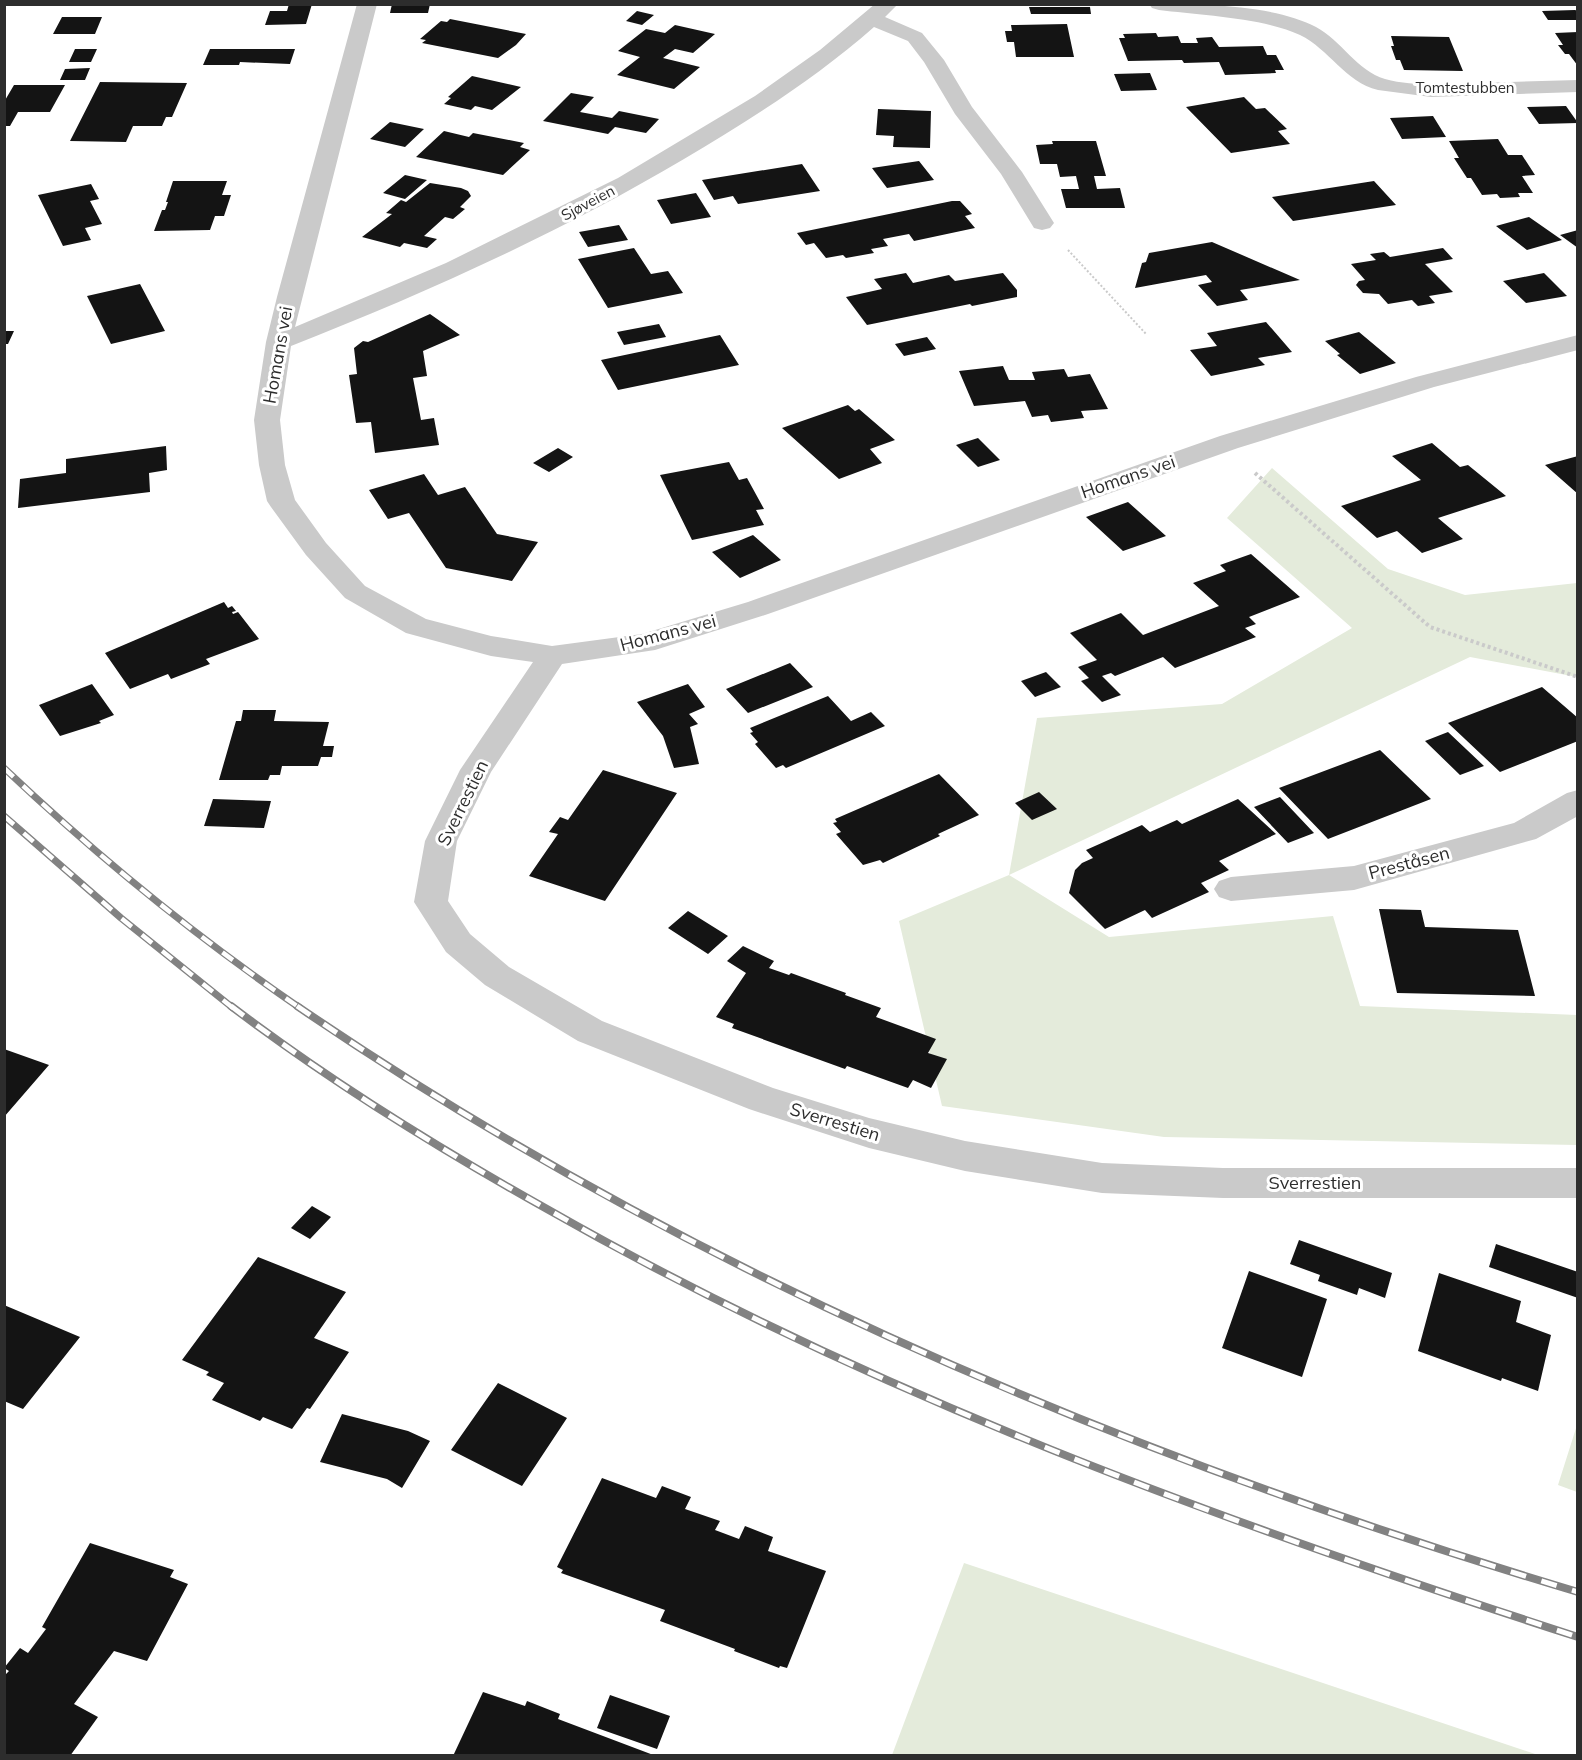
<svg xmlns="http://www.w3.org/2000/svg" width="1582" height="1760" font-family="Mulish,sans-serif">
	<rect width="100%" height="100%" fill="#fff"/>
	<path fill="#e4ebdb" d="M1272,468l116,101 77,26 112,-12v94l-107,-20 -461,218 100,62 224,-21 27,90 217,9v130l-413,-8 -222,-31 -43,-185 110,-46 28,-157 185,-14 130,-76 -125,-110z
		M1577,1425v67l-19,-7z
		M964,1563l574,192h-646z"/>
	<path fill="#141414" d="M289,4h23l-6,20 -41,1 5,-14h17z
		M392,4h38l-2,9h-38z
		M1029,7h61l1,7h-60z
		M637,11l17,4 -12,10 -16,-4z
		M1542,11l33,-1 3,1v9h-30z
		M62,17h40l-7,17h-42z
		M450,19l76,15 -10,11 -18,13 -76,-15 4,-3 -6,-1 21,-18 6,1z
		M1067,24l7,33h-58l-2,-15h-7l-2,-11h7l-1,-6z
		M675,25l40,9 -22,19 -18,-4 -12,9 37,9 -26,22 -57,-14 23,-18 -22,-6 28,-22 19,4z
		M1578,32v34l-9,-12h-4l-7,-9h5l-8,-12z
		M1156,33l2,4 20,-1 3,7h17l-2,-5 16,-1 7,10 44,-1 4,9h9l8,15h-9l1,3 -51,2 -6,-13 -35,1 -2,-3 -54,1 -9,-23h6l-2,-4z
		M1391,36l58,1 14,34 -59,-1 -4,-10h-4l-5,-14h3z
		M75,49h22l-6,13h-22z
		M210,49h85l-5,15 -50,-2 -1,3h-36z
		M90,68l-5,12h-25l5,-11z
		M1150,73l7,17 -36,1 -7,-17z
		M472,76l49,11 -29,23 -17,-4 -4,4 -27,-6 7,-6 -3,-1z
		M100,82l87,1 -15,34h-6l-4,9h-29l-7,16 -56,-1z
		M14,85h51l-15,27h-32l-8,14h-6v-24z
		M571,93l23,4 -14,15 32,6 7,-7 40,8 -13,14 -31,-6 -7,7 -65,-13z
		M1244,97l12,12 9,-1 22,21 -9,2 12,13 -59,9 -45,-46z
		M1566,106l12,17 -39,1 -12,-17z
		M878,109l53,2 -1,37 -37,-1 1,-11 -18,-1z
		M1433,116l13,21 -44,2 -12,-21z
		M390,122l34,7 -19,18 -35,-8z
		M444,131l25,6 4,-4 51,10 -4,4 10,3 -27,25 -87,-18z
		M1498,139l10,16h14l13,20 -13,1 11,17h-15l2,4 -20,1 -3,-4 -15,1 -11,-17h-4l-13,-20h5l-10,-17z
		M1052,141h44l10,35h-12l3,13 23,-1 5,20h-59l-5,-19h18l-3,-13 -16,1 -3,-13h-17l-4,-19 17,-1z
		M919,161l15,19 -47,8 -15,-20z
		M802,164l18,27 -82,13 -5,-8 -19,4 -12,-20z
		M405,175l22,5 -22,19 -22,-6z
		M173,181h54l-5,14h9l-7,21h-9l-5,14 -56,1 8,-21h3l3,-8h-2z
		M1374,181l22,24 -103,16 -21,-24z
		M430,183l31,5 7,3 3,5 -11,11 5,2 -12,10 -8,-2 -21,19 13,3 -10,9 -23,-5 -4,4 -38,-10 30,-23 -6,-1 15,-13 5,2z
		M91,184l8,15 -9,2 12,23 -17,4 6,12 -28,6 -25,-51z
		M696,193l15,24 -40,7 -14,-24z
		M952,201h8l12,13 -7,2 10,12 -61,13 -5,-7 -26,5 5,7 -17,3 3,4 -28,5 -3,-3 -17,3 -12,-15 -8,2 -9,-12z
		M1529,217l33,23 -35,10 -31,-24z
		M619,225l9,15 -40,7 -9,-15z
		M1578,230v18l-18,-13z
		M1212,242l88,38 -60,10 8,10 -31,6 -19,-21 14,-3 -6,-7 -71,13 7,-25 4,-1 3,-9z
		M634,248l17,26 17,-3 15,22 -75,15 -30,-49z
		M1443,248l10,11 -28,5 28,28 -24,4 6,7 -17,3 -6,-6 -24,4 -9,-10 -16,-1 -7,-8 3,-4 6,-1 -14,-16 25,-4 -6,-6 14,-2 6,5z
		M906,273l7,10 36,-8 6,6 48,-8 14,17v7l-45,9 -2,-2 -103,21 -21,-28 36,-8 -8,-10z
		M1544,273l23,23 -41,7 -23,-22z
		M140,284l25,47 -54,13 -24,-48z
		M430,314l30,21 -37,16 4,25 -14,2 8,42 13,-2 5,27 -64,8 -4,-31 -15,1 -7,-48 8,-1 -3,-26 9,-7 5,1z
		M1266,322l26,30 -34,6 7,7 -54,11 -21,-26 27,-4 -10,-13z
		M659,324l7,13 -42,8 -7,-13z
		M4,331h10l-6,13h-4z
		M1359,332l37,31 -36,11 -23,-19 3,-1 -15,-13z
		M720,335l19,30 -121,25 -17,-30z
		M927,337l9,12 -32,7 -9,-12z
		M1003,366l6,14h26l-3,-8 32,-3 4,8 22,-3 18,35 -27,2 3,7 -33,4 -3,-7 -16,2 -7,-16 -51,5 -15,-35z
		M848,405l7,6 4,-2 36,31 -25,9 12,14 -43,16 -57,-51z
		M978,438l22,22 -22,7 -22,-22z
		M1432,443l28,24 8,-2 38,31 -68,22 25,21 -41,14 -25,-22 -20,7 -36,-32 80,-26 -29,-24z
		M166,446l1,24 -18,3 1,19 -132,16 2,-29 46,-6v-14z
		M558,448l15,9 -24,15 -16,-9z
		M1578,456v38l-33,-29z
		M729,462l10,18 8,-2 17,31 -8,1 8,15 -72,15 -32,-65z
		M424,474l14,21 27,-8 32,47 41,8 -26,39 -66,-13 -37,-55 -21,6 -19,-29z
		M1128,502l38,34 -43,15 -37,-34z
		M753,535l28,25 -41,18 -28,-26z
		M1251,554l49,43 -51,20 7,7 -11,4 11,9 -81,31 -12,-11 -48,19 -4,-3 -9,3 19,19 -19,7 -21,-21 8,-3 -11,-11 19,-7 -27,-27 51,-20 22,22 76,-29 -26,-23 33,-12 -6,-6z
		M224,602l4,6 4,-2 4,5 -4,1 1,2 5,-2 21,27 -53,20 4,5 -39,15 -3,-5 -38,15 -25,-36z
		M790,663l23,24 -65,26 -22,-24z
		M1046,672l15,15 -26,10 -14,-16z
		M92,684l22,31 -15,6 2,2 -41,13 -21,-31z
		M688,684l17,23 -16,7 9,10 -8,3 9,37 -25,4 -11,-32 -26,-34z
		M1542,687l36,31v23l-78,31 -52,-49z
		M828,696l23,25 20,-9 14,14 -99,42 -3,-3 -7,3 -21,-24 3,-2 -8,-9 3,-1 -3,-4z
		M243,710h33l-2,11 55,1 -6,24h11l-2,11h-11l-3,9h-36l-2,9h-10l-2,5h-49l17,-59h5z
		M1448,732l36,34 -24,9 -35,-34z
		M1380,750l51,49 -103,40 -49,-51z
		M603,770l74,23 -72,108 -76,-25 29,-42 -9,-2 11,-15 8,3z
		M939,774l40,41 -41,19 2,2 -57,27 -3,-3 -17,5 -27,-31 5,-2 -8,-9 4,-1 -2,-3z
		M1039,792l18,17 -25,11 -17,-17z
		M1280,797l34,36 -26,10 -34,-36z
		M213,799l58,2 -7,27 -60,-2z
		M1238,799l38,35 -57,27 10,9 -28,13 8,9 -57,26 -7,-8 -40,19 -36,-36 6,-23 7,-7 11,-5 -7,-8 56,-25 8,7 27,-12 5,4z
		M1379,909l42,1 4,17 93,3 17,66 -138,-3z
		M688,911l40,25 -20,18 -40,-26z
		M743,946l31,15 -5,7 20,7 2,-2 55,20 -1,2 36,13 -5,9 60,22 -8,14 19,6 -16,29 -18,-8 -5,8 -61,-22 -2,3 -113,-41 2,-4 -18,-7 30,-44 -19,-12z
		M4,1049l45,16 -45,52z
		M312,1206l19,11 -21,22 -19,-11z
		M1299,1240l93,33 -7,25 -26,-10 -2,7 -39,-14 2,-6 -30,-11z
		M1496,1244l82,28v26l-89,-31z
		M258,1257l88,35 -32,46 35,14 -39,57 -3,-1 -15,21 -29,-12 -3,4 -48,-21 12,-17 -18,-8 3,-3 -27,-12z
		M1249,1271l78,28 -25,78 -80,-29z
		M1439,1273l82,28 -5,21 35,13 -13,56 -36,-13 -1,3 -83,-30z
		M4,1305l76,32 -57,72 -19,-8z
		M498,1383l69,35 -45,68 -71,-36z
		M342,1414l66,17 22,10 -28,47 -15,-9 -67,-17z
		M602,1478l54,20 6,-12 29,11 -6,12 35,12 -5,9 24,9 6,-13 28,11 -5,14 58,20 -39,97 -7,-2 -1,2 -45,-17 1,-2 -75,-28 5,-11 -104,-37 2,-3 -6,-3z
		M90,1543l84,27 -4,7 18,7 -41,77 -33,-10 -40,53 24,13 -28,39h-66v-80l5,-5 -5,-3 16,-20 8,5 18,-24 -4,-2z
		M483,1692l42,14 2,-5 33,13 -2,5 98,37h-203z
		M610,1695l60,21 -13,33 -60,-21z"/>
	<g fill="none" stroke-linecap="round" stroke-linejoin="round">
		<path stroke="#cacaca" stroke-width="2" stroke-dasharray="2 2" stroke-linecap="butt" d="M1068,250l79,85"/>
		<path stroke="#cacaca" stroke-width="4" stroke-dasharray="3 3" stroke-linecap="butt" d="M1255,473l175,154 148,50"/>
		<path fill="#cacaca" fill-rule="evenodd" d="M357,4h20l-82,323 151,-64 172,-85 137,-82 65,-46 55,-46h23l-13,13 37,16 22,27 28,47 50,65 32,51 -4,5 -8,2 -8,-2 -33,-54 -46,-60 -31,-52 -16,-21 -34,-14c-58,51 -124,93 -190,132 -125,74 -258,134 -393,187l-11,74 5,45 10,35 31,43 39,43 61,33 65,17 61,10 90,-12 106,-32 472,-166 196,-59 162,-42v15l-144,37 -196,61 -470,166 -113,36 -93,14 -71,108 -34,69 -9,60 22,33 39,33 93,54 171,67 96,30 96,23 137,22 121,5h355v30h-355l-121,-5 -137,-22 -96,-23 -120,-39 -171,-68 -93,-56 -39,-33 -32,-50 11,-61 35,-71 73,-108 -42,-6 -85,-23 -61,-35 -39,-43 -35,-48 -4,-6 -8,-36 -5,-45 12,-78 11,-45z
			M1149,4c50,0 123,0 167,23 25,13 41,44 69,52 30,8 62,5 92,4 33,-1 67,-2 101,-3v12l-147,5 -53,-7c-33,-8 -49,-41 -78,-55 -35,-17 -101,-20 -141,-25l-7,-2z
			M1578,790v26l-42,23 -182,51 -123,11 -12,-4 -5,-8 5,-8 12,-4 123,-11 160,-43 53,-30z"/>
		<g stroke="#828282" stroke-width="7">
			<path id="rail-far1" d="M4,768c92,87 191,168 296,240
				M4,816l117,102 112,90"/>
		</g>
		<g stroke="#828282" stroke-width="8">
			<path id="rail" d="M231,1006c100,76 207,142 316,203 326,186 675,313 1031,428
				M297,1006c389,266 831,452 1281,586"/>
		</g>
		<use href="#rail-far1" stroke="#fff" stroke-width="4.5" stroke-dasharray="13" stroke-linecap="butt"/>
		<use href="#rail" stroke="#fff" stroke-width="5" stroke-dasharray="16" stroke-linecap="butt"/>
	</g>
	<g text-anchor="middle" stroke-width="6" stroke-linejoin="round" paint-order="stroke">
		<g font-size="15" fill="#2d2d2d" stroke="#fff">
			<text x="1465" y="93">Tomtestubben</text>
			<text transform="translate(588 203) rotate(-28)" y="5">Sjøveien</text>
		</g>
		<g font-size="18" fill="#2d2d2d" stroke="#fff">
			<text transform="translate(278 355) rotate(-80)" y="6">Homans vei</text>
			<text transform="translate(1128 477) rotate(-19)" y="6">Homans vei</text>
			<text transform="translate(668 633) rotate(-15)" y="6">Homans vei</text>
			<text transform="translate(463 803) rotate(-64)" y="6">Sverrestien</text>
			<text transform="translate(1409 863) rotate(-15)" y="6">Preståsen</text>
			<text transform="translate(835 1122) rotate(17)" y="6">Sverrestien</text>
			<text x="1315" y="1189">Sverrestien</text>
		</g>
	</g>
	<rect width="1582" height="1760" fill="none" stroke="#2d2d2d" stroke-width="12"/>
</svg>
